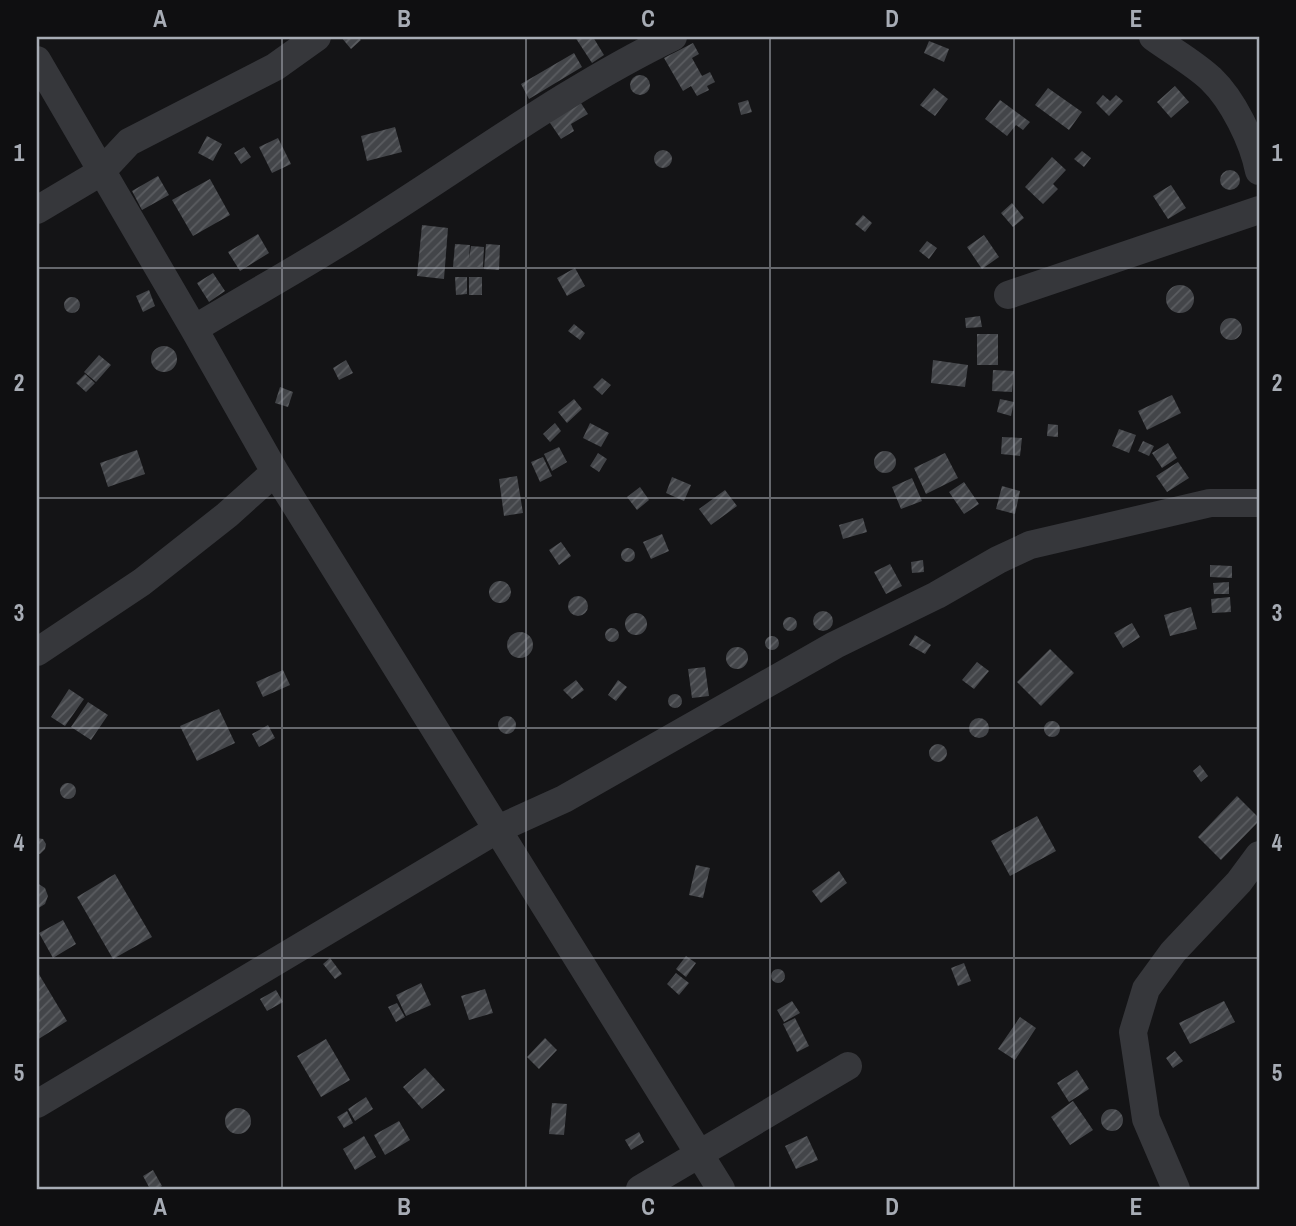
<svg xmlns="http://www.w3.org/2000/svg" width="1296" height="1226" font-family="'Archivo Narrow',sans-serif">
	<defs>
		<pattern id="building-hatch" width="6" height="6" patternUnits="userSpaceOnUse" patternTransform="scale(1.75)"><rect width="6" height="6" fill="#434549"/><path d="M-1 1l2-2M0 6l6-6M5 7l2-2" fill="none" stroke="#5b5d61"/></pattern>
	</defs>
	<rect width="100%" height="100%" fill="#141416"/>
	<path fill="url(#building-hatch)" d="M341,37h17l3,3 -10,9z
		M575,37h18l11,18 -12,8z
		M929,41l20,8 -5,13 -20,-9z
		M693,43l6,11 -7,4 10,18 8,-4 5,10 -8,4 2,4 -12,6 -6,-10 -8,5 -19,-33z
		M574,53l8,14 -53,32 -8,-15z
		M630 85a10 10 0 1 1 20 0a10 10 0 1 1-20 0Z
		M1175,86l14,16 -18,16 -14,-16z
		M934,88l14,11 -13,17 -15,-11z
		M1048,88l34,24 -13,18 -34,-25z
		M1103,95l7,6 6,-6 7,6 -14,15 -13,-13z
		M579,100l9,14 -17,10 3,7 -13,8 -13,-19z
		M748,100l4,12 -11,3 -3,-12z
		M1000,100l30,22 -7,8 -7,-5 -9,11 -22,-17z
		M395,127l7,25 -35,9 -6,-25z
		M207,136l15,8 -9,17 -15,-8z
		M278,138l13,26 -19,9 -13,-26z
		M244,147l7,10 -10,7 -7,-11z
		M654 159a9 9 0 1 1 18 0a9 9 0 1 1-18 0Z
		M1082,151l9,7 -7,9 -10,-8z
		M1052,157l14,13 -13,14 5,5 -15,15 -18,-17z
		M1220 180a10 10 0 1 1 20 0a10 10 0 1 1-20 0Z
		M158,176l11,19 -27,15 -10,-19z
		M210,179l20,36 -37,21 -21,-36z
		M1171,185l15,23 -18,11 -15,-23z
		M1012,203l12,15 -11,9 -12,-14z
		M863,215l9,8 -7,9 -10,-8z
		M422,225l26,3 -4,51 -27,-3z
		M258,234l11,19 -29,18 -12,-19z
		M984,235l15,22 -17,12 -15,-22z
		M927,241l10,7 -8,11 -10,-8z
		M455,244l15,1 -1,14 2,-13 13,1 -1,20h-30z
		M486,244l14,1 -1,25 -15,-1z
		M575,268l10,18 -18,10 -10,-18z
		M213,273l12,18 -16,11 -12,-19z
		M455,277h12v17l-11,1z
		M469,277h13v18h-13z
		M1166 299a14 14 0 1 1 28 0a14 14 0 1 1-28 0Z
		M149,290l6,16 -12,6 -7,-16z
		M64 305a8 8 0 1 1 16 0a8 8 0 1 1-16 0Z
		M980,316l2,11 -16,1 -1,-10z
		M1220 329a11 11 0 1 1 22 0a11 11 0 1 1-22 0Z
		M574,324l11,9 -5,7 -12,-9z
		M977,334h21v31h-21z
		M151 359a13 13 0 1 1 26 0a13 13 0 1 1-26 0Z
		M99,355l12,10 -15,17 -12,-10z
		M346,360l7,13 -14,7 -6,-12z
		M933,360l35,5 -3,22 -34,-4z
		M993,370l21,1 -2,21 -20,-1z
		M85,374l10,9 -9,9 -10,-9z
		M602,378l9,7 -9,10 -9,-8z
		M280,387l13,5 -5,15 -13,-4z
		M1172,395l9,18 -34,17 -9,-19z
		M574,399l8,10 -15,14 -9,-11z
		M1000,399l14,3 -3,14 -14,-4z
		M555,423l6,8 -11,11 -7,-8z
		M590,423l19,10 -8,14 -18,-9z
		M1048,424l10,1v12l-11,-1z
		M1119,429l17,6 -7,18 -17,-7z
		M1002,437l20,1 -2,18 -19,-2z
		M1143,441l11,5 -5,10 -11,-5z
		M1168,443l9,15 -15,10 -10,-15z
		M559,447l8,15 -15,9 -8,-17z
		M137,450l8,24 -37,13 -8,-24z
		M874 462a11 11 0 1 1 22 0a11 11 0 1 1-22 0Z
		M598,453l9,6 -8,13 -9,-6z
		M945,453l13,25 -32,16 -12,-26z
		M543,457l9,19 -12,6 -9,-20z
		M1178,462l11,16 -22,14 -11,-16z
		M517,476l6,37 -19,3 -5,-37z
		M672,477l19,8 -7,16 -18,-8z
		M912,478l10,23 -21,8 -9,-22z
		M964,482l15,22 -15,10 -15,-22z
		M1002,486l18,5 -5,23 -19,-5z
		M640,487l9,13 -12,10 -10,-13z
		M725,490l12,16 -26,19 -12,-16z
		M863,518l4,14 -24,7 -4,-14z
		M662,534l7,17 -18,8 -8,-17z
		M561,542l10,14 -12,9 -10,-15z
		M621 555a7 7 0 1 1 14 0a7 7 0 1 1-14 0Z
		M923,560l1,12 -12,1 -1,-11z
		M890,564l12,22 -16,8 -12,-22z
		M1210,565l22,1v12l-22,-1z
		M489 592a11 11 0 1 1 22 0a11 11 0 1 1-22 0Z
		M1229,582v12h-15l-1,-11z
		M568 606a10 10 0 1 1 20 0a10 10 0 1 1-20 0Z
		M1230,597l1,15 -19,1 -1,-14z
		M1191,607l6,22 -27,7 -6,-21z
		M813 621a10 10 0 1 1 20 0a10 10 0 1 1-20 0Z
		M625 624a11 11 0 1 1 22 0a11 11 0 1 1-22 0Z
		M783 624a7 7 0 1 1 14 0a7 7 0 1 1-14 0Z
		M1132,623l8,14 -17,11 -9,-15z
		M605 635a7 7 0 1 1 14 0a7 7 0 1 1-14 0Z
		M507 645a13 13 0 1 1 26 0a13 13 0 1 1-26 0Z
		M915,635l16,10 -6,9 -16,-9z
		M765 643a7 7 0 1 1 14 0a7 7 0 1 1-14 0Z
		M726 658a11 11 0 1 1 22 0a11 11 0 1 1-22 0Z
		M1050,649l24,24 -33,33 -24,-24z
		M977,662l12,9 -15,18 -12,-9z
		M705,667l4,29 -17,2 -4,-29z
		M283,670l7,15 -27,12 -7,-15z
		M576,680l8,10 -12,9 -9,-9z
		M618,680l9,7 -11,14 -8,-6z
		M69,689l15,10 -19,27 -14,-9z
		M668 701a7 7 0 1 1 14 0a7 7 0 1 1-14 0Z
		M88,702l20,13 -17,25 -20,-13z
		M219,709l16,34 -38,18 -17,-35z
		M498 725a9 9 0 1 1 18 0a9 9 0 1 1-18 0Z
		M969 728a10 10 0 1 1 20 0a10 10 0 1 1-20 0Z
		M1044 729a8 8 0 1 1 16 0a8 8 0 1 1-16 0Z
		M268,725l7,13 -16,9 -7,-13z
		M929 753a9 9 0 1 1 18 0a9 9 0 1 1-18 0Z
		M1200,765l8,11 -7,6 -8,-11z
		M60 791a8 8 0 1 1 16 0a8 8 0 1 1-16 0Z
		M1237,796l22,22v3l-38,39 -23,-23z
		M1037,816l19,35 -46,25 -19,-35z
		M37,838l6,1 3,5 -1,5 -5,5h-3z
		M696,865l14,3 -7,30 -14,-3z
		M839,871l8,12 -26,20 -9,-12z
		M115,874l37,63 -39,22 -36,-62z
		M37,883l8,5 3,8 -3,8 -8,5z
		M63,920l13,24 -23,14 -14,-25z
		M686,956l10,7 -10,14 -10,-8z
		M330,958l12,16 -7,5 -12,-15z
		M964,963l7,18 -13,5 -7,-18z
		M771 976a7 7 0 1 1 14 0a7 7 0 1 1-14 0Z
		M37,971l30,50 -30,19z
		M676,973l13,10 -10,12 -12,-11z
		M421,983l10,22 -25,11 -10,-21z
		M485,989l8,24 -24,7 -8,-24z
		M276,990l7,12 -16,9 -7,-12z
		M792,1001l8,12 -16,9 -7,-12z
		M1224,1001l11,21 -45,22 -11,-21z
		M397,1003l8,14 -9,5 -8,-15z
		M1020,1017l16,11 -21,32 -17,-11z
		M795,1018l14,28 -12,6 -14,-28z
		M545,1038l12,12 -18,19 -12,-12z
		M326,1039l24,41 -29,17 -24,-41z
		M1175,1051l8,10 -10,7 -7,-10z
		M425,1068l20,22 -23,19 -19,-22z
		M1077,1070l12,19 -20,13 -12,-19z
		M366,1097l7,12 -18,12 -7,-12z
		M1073,1101l20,29 -23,15 -19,-28z
		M552,1103l15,1 -3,31 -15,-1z
		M225 1121a13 13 0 1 1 26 0a13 13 0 1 1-26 0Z
		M1101 1120a11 11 0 1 1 22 0a11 11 0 1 1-22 0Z
		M347,1111l6,12 -9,5 -7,-11z
		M399,1121l11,19 -25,15 -11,-20z
		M639,1132l5,10 -13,8 -6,-10z
		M364,1136l12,21 -21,13 -12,-21z
		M807,1136l11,24 -22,9 -11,-23z
		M153,1170l9,16 -5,3h-7l-7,-13z"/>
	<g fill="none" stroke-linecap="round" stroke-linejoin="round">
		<path stroke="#36373b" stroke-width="28" d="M1153,37c19,14 41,26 58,42 22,21 42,62 48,92
			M37,60l157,269 81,143 -48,43 -85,67 -105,70
			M37,210l64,-38 28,-30 146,-75 42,-30
			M1008,295l251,-85
			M194,329c61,-37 124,-71 183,-110 98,-62 191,-131 296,-182
			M275,472l446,717
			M37,1104l461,-275 66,-30 271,-154 102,-50 61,-35 32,-15 180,-42h49
			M640,1189l208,-123
			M1176,1189l-30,-70 -13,-87 13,-43 27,-37 66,-70 20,-27"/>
	</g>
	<path fill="none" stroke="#a7acb5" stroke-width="2" stroke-opacity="0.55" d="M282,37v1152M526,37v1152M770,37v1152M1014,37v1152M37,268h1222M37,498h1222M37,728h1222M37,958h1222"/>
	<rect width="1296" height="1226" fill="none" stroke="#0f0f11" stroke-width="77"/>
	<rect x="38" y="38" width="1220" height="1150" fill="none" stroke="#a7acb5" stroke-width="2.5"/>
	<g font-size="23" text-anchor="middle" font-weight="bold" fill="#a7acb5">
		<text x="160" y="27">A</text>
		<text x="404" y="27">B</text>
		<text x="648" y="27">C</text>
		<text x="892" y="27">D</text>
		<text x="1136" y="27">E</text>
		<text x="19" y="161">1</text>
		<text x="1277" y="161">1</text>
		<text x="19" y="391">2</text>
		<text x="1277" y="391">2</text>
		<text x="19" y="621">3</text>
		<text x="1277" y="621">3</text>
		<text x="19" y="851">4</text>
		<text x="1277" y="851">4</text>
		<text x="19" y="1081">5</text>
		<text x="1277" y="1081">5</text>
		<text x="160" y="1215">A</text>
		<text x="404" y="1215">B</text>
		<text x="648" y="1215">C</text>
		<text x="892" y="1215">D</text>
		<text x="1136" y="1215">E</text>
	</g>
</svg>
